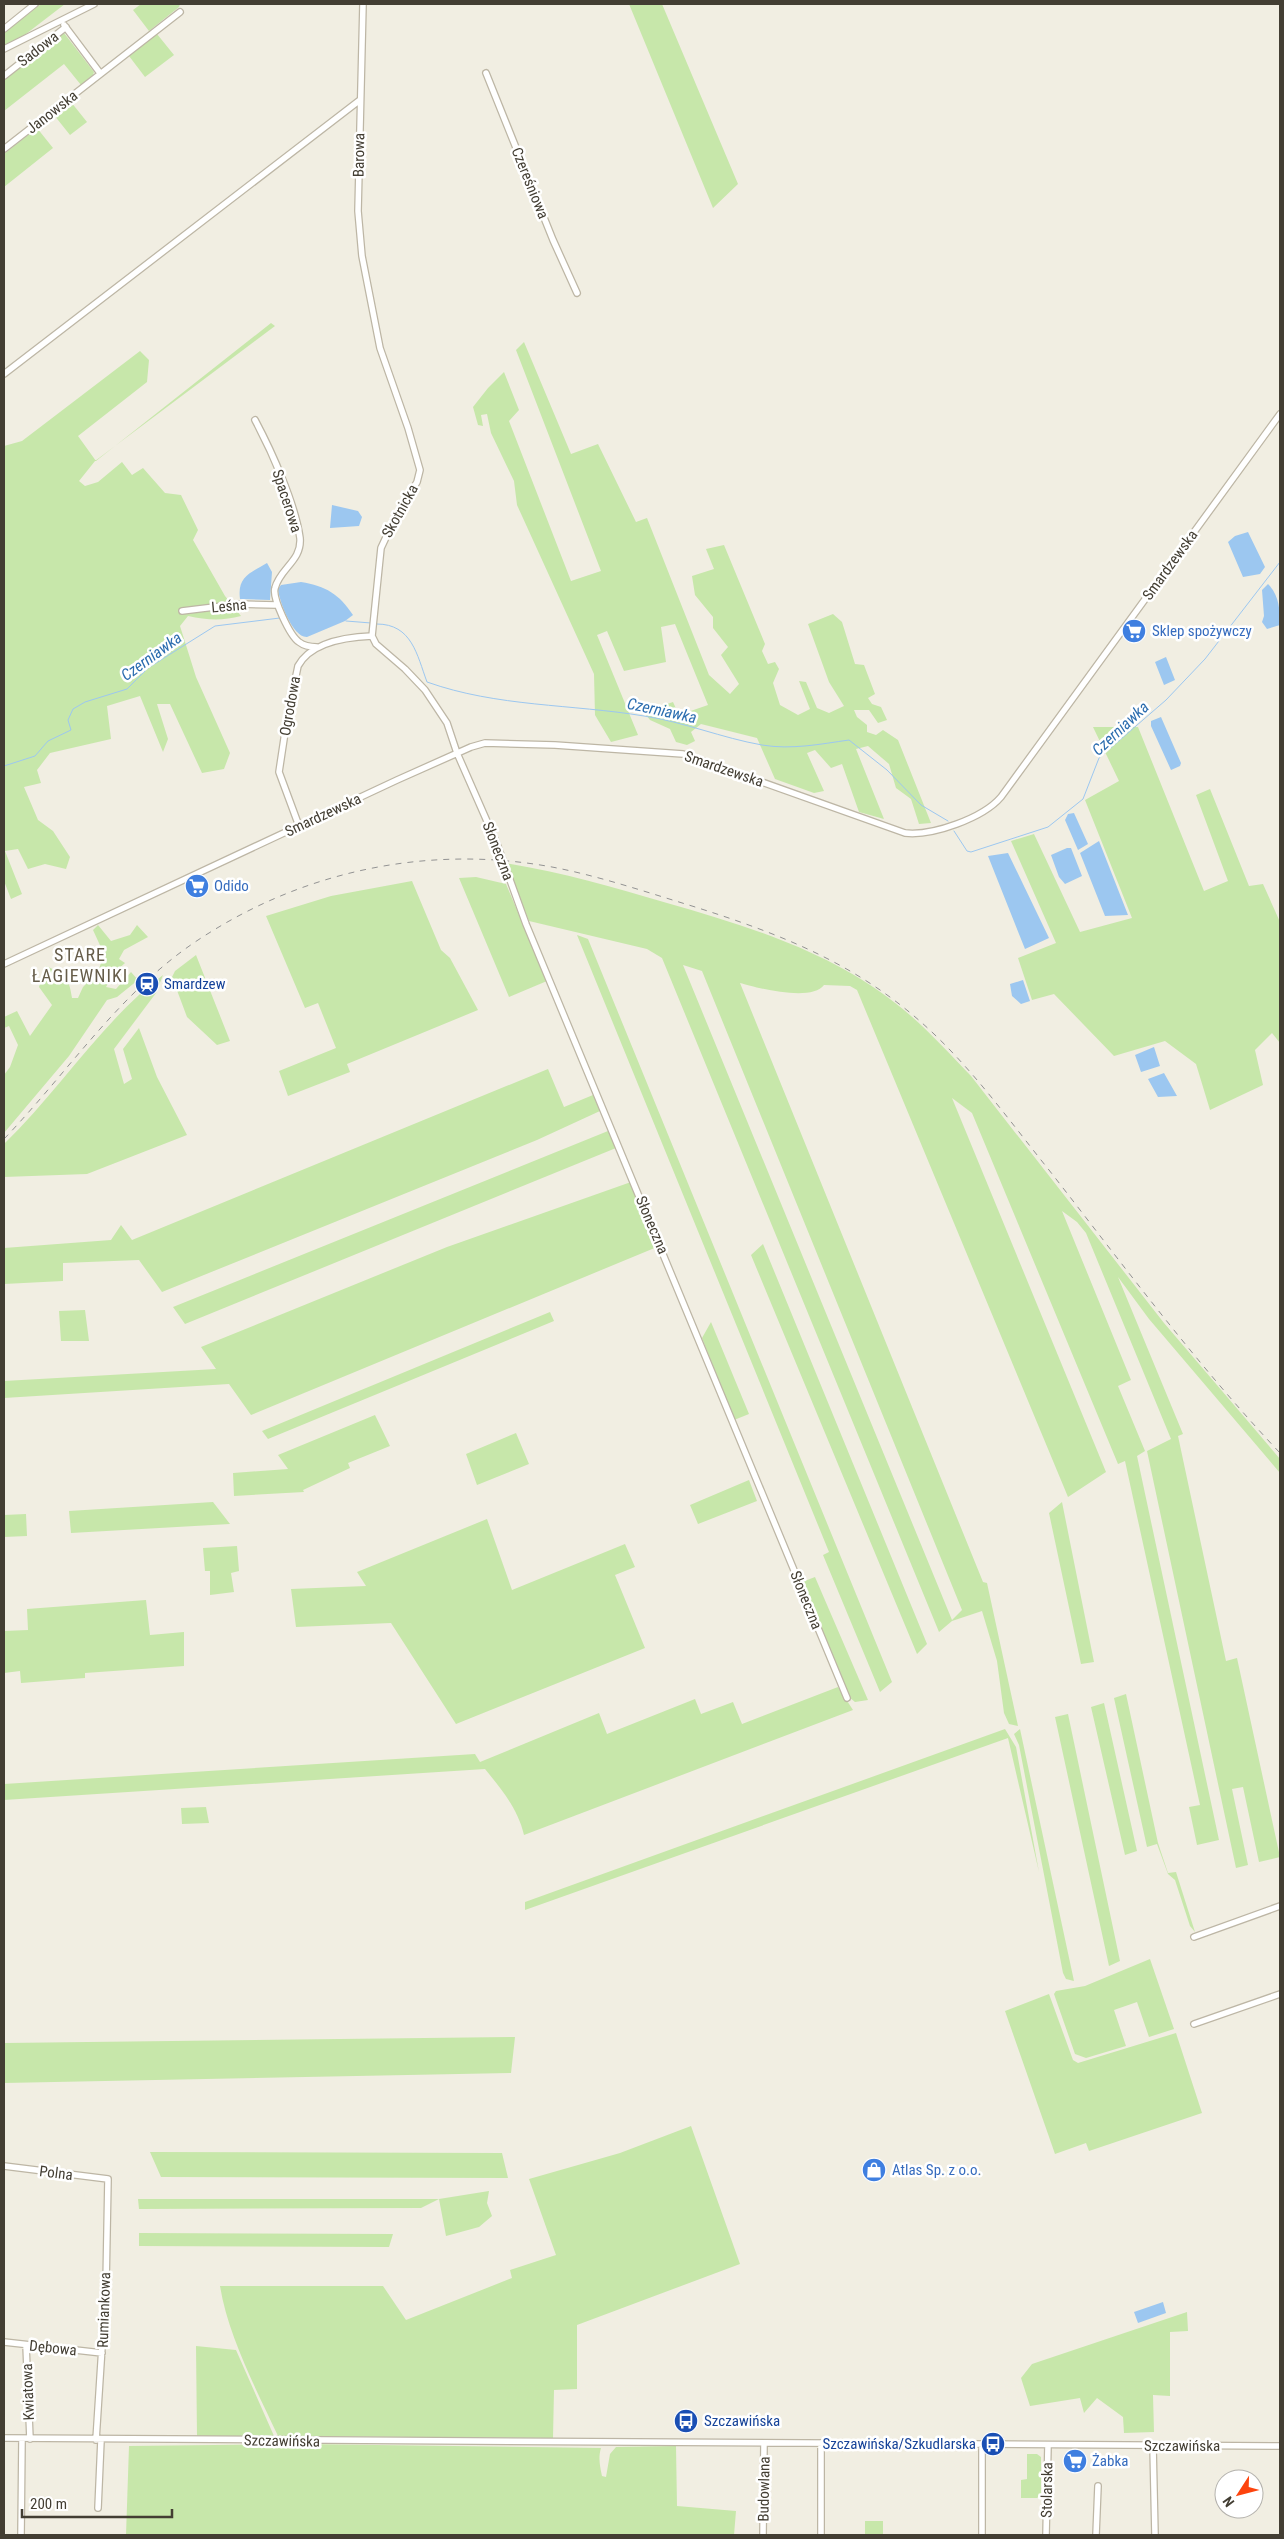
<svg xmlns="http://www.w3.org/2000/svg" width="1284" height="2539" font-family="'Roboto Condensed',sans-serif">
	<rect width="100%" height="100%" fill="#f1eee2"/>
	<path fill="#c7e7aa" fill-rule="evenodd" d="M41,4h24l-43,33 -18,9v-13z
		M141,4h39l-1,3 -30,24 -16,-21z
		M629,4h33l76,180 -25,24z
		M61,33h3l30,39 -1,3 -12,10 -17,-21 -60,47v-33z
		M157,34l17,21 -29,22 -16,-21z
		M71,102l16,20 -17,13 -16,-20z
		M37,128l16,20 -49,39v-33z
		M271,323l4,3 -180,135 -16,20 6,5 13,-4 24,-20 10,13 11,-7 22,25 16,2 17,35 -5,10 32,56 16,20c-19,5 -34,4 -53,0l-8,10 16,51 34,76 -6,16 -22,4 -32,-69h-13l11,35 -5,13 -23,-56 -33,10 4,33 -61,14 -13,17 4,13 -17,4 14,33 15,11 17,26 -4,12 -21,-5 -17,5 -10,-20 -13,2 17,43 -11,5 -7,-18v-435l18,-5 118,-90 9,9 -2,22 -69,54 18,25z
		M524,342l47,112 27,-10 38,78 11,-4 62,157 21,19 9,-10 -18,-29 7,-8 -15,-19v-11l-18,-22 -3,-19 22,-7 -8,-20 18,-4 41,99 -3,7 6,13 7,-2 4,7 -6,14 7,22 18,10 12,-6 -11,-28 7,1 11,26 12,5 15,-7 -15,-24 -21,-58 25,-10 9,8 13,42 9,1 11,29 -7,4 4,6 9,3 6,13 -9,3 -9,-13h-15l3,7 10,8v7l9,3 7,-5 15,10 33,83 -12,1 -8,-25 -15,-11 -7,-24 -21,-18 -12,3 28,70 -25,-7 -17,-48 -11,4 -16,-18 -8,3 17,38 -10,2 -39,-14 -18,-41 -56,-14 -10,8 4,9 -8,4 -11,-3 -6,-13 -20,-9 -6,-8 29,-10 6,13 29,-10 -33,-81 -14,3 5,35 -42,9 -17,-40 -10,4 41,100 -27,7 -16,-27 -1,-41 -77,-169 -3,-24 -23,-48 -4,-19 -6,1 2,11 -5,-1 -5,-18 15,-19 16,-16 15,38 -10,11 62,160 30,-10 -85,-221z
		M1093,727h45l66,164 24,-10 -32,-86 14,-6 39,97 14,-2 17,38v121l-8,-10 -17,17 8,35 -53,25 -14,-46 -31,-23 -51,15 -60,-62 -22,6 -14,-42 38,-15 -45,-102 23,-7 46,98 52,-14 -47,-118 34,-19z
		M505,863c56,9 108,24 162,40 84,24 168,50 237,107 24,20 45,43 67,66l193,247 116,136v14l-131,-154 -31,-42 65,157 -5,2 48,225 11,-3 43,199 -21,5 -16,-75 -11,2 16,76 -12,3 -89,-417 24,-12 -85,-206 -9,-11 -15,-11 69,169 -13,6 27,65 -8,5 82,384 -22,5 -8,-38 11,-2 -75,-344 -7,3 -146,-351 -20,-15 154,374 -38,25 -211,-507 -7,-4 -26,-1c-12,17 -67,3 -84,-2l243,599 4,1 31,143 -9,-2 -5,-11 -7,-52 -15,-50 -30,10 -13,11 -277,-674 -15,-9 -118,-28zM683,965l19,6 260,639 -10,10z
		M476,877l30,7 41,97 -38,16 -50,-119z
		M412,881l29,69 9,8 28,52 -131,54 3,8 -62,24 -9,-25 57,-23 -18,-45 -13,5 -39,-92 65,-20z
		M98,925l13,16 19,-6 7,-10 11,12 -24,13 -5,9 6,4 -11,10 -8,14 10,2 15,-17 7,8 -21,17 -10,3 -38,56 -65,77v-58l6,-8 8,-22 -9,-19 -5,2v-11l13,-6 13,25 22,-31 -13,-18 7,-21c19,9 23,11 26,32h6l5,-11 15,-15 6,-18 -11,-24z
		M577,935l11,4 304,743 -12,10 -57,-137 6,-3z
		M196,955l34,86 -13,4 -30,-28 -15,-40 3,-6z
		M163,975l-7,18 -42,56 10,35 8,-5 -9,-30 16,-21 18,49 30,58 -100,39 -83,3v-33c56,-54 97,-122 159,-169z
		M548,1069l16,38 29,-12 7,16 -63,29 -375,152 -23,-32 -76,3v18l-59,3v-36l107,-8 10,-15 11,15z
		M608,1131l8,17 -431,176 -12,-17z
		M631,1182l26,65 -406,168 -22,-31 -225,14v-17l212,-12 -15,-22 246,-100z
		M763,1244l164,400 -10,10 -166,-399z
		M85,1310l4,31h-28l-2,-30z
		M550,1312l4,9 -286,118 -6,-8z
		M711,1322l38,92 -15,6 -32,-82z
		M375,1415l15,31 -42,17 2,5 -47,22 1,2 -70,4 -1,-23 55,-4 -10,-14z
		M516,1433l13,31 -52,21 -11,-31z
		M749,1480l8,21 -59,23 -8,-19z
		M213,1502l17,22 -159,9 -2,-22z
		M1062,1502l32,160 -13,2 -32,-151z
		M26,1514l1,22 -23,1v-22z
		M487,1519l25,71 113,-46 10,23 -20,8 30,73 -189,76 -65,-101 -95,4 -5,-38 75,-3 -9,-14z
		M237,1546l2,25 -8,2 3,19 -24,3v-24h-5l-2,-23z
		M815,1577l53,123 -13,2 -6,-5 -47,-115z
		M146,1600l4,35 34,-3v34l-99,7v5l-64,5 -1,-12 -16,2v-42l24,-1 -1,-21z
		M838,1687l15,23 -329,125c-6,-26 -22,-45 -39,-66l-481,31v-16l471,-30 5,8 119,-49 8,21 88,-35 6,15 32,-12 9,22z
		M1126,1694l32,149 10,30 8,-1 19,60 -5,-6 -15,-46 -7,-6 -11,-30 -10,3 -33,-149z
		M1104,1703l33,148 -12,4 -34,-148z
		M1068,1714l52,247 -11,5 -54,-249z
		M1005,1729l11,18 23,125 -31,-134 -483,172v-8z
		M1020,1729l54,252 -8,-2 -3,-6 -44,-228 -5,-11z
		M206,1807l3,16 -27,1 -1,-16z
		M1150,1959l24,70 -25,8 -12,-35 -23,8 12,36 -40,12 -11,-4 -21,-60 2,-3 29,-5z
		M1049,1994l24,66 5,3 98,-30 26,80 -113,38 -3,-8 -31,11 -50,-143z
		M515,2037l-4,36 -507,10v-40z
		M691,2126l49,138 -163,61v64l-23,1 -1,48 -275,-2c-21,-45 -50,-100 -58,-150h163l23,34 106,-42 -2,-8 46,-15 -27,-76 91,-26z
		M150,2152l352,1 6,25 -347,-1z
		M489,2191l-2,12 5,13 -13,11 -33,9 -7,-37 -18,9 -282,1 -1,-10h301z
		M139,2233l254,1 -4,13 -250,-1z
		M1187,2312l1,19 -18,1v64l-17,-1 1,37 -30,1 -1,-16 -26,-19 -13,15 -4,-15 -50,8 -9,-28 11,-14z
		M196,2346l40,4 38,86 -77,1z
		M301,2444l300,4c-3,10 -1,18 1,28l4,1 4,-23 6,-7 60,-1 1,60 59,5 -2,24h-608l3,-89z
		M1027,2454h10l4,3v38l-4,3h-16v-18l6,-1z
		M865,2521h18v14h-18z"/>
	<path fill="#9cc7f0" d="M332,505l26,6 4,6 -3,9 -29,2z
		M1248,532l17,35 -5,7 -17,3 -15,-35 7,-6z
		M267,563l5,9 -2,28 -30,-1c-3,-22 10,-26 27,-36z
		M301,582c25,4 38,12 52,33l-8,6 -38,16c-14,1 -28,-36 -29,-48l3,-4z
		M1268,584c11,11 12,25 12,41l-13,4 -5,-7 2,-6 -2,-26z
		M1166,657l9,23 -11,5 -9,-23z
		M1161,717l20,46 -1,3 -9,4 -20,-44v-5z
		M1074,813l14,31 -10,6 -13,-30 3,-6z
		M1099,841l29,74 -23,1 -25,-63z
		M1067,848h4l11,28 -17,8 -6,-7 -8,-22z
		M1008,853l41,85 -24,11 -37,-93z
		M1023,980l7,21 -9,3 -9,-8 -2,-12z
		M1154,1047l6,19 -19,6 -6,-17z
		M1164,1073l13,23 -19,1 -10,-18z
		M1163,2302l3,11 -28,10 -4,-11z"/>
	<g fill="none" stroke-linecap="round" stroke-linejoin="round">
		<path stroke="#9cc7f0" stroke-width="1" d="M346,621l25,2
			M377,624c35,0 40,31 50,58 70,25 145,22 217,34 40,6 78,22 118,29 29,5 59,-1 87,-5l38,30 34,35 27,16
			M4,766l31,-10 13,-15 23,-11 -3,-10 5,-11 12,-7 42,-13 21,-21 67,-42 65,-8
			M954,831l13,20 4,1 77,-25 35,-28 16,-41 67,-58 39,-41 75,-97"/>
		<g stroke="#bdb6a5" stroke-width="8">
			<path id="minor" d="M363,4l-5,207 4,45 18,92 28,80 12,42 -3,12 -22,36 -14,30 -9,88 4,8 29,25 20,21 22,33 10,30 40,91 29,80 321,774
				M64,25l36,48
				M4,29l31,-25
				M4,49l90,-45
				M486,73l67,167 24,53
				M4,76l62,-49
				M4,149l176,-137
				M4,374l356,-274
				M255,420c17,32 40,83 45,118 2,23 -20,30 -25,50 -3,10 15,48 24,54 5,4 12,5 18,5
				M182,611l57,-7 38,1
				M299,826l-20,-54 8,-53 11,-53c13,-24 49,-29 74,-30
				M4,964l393,-184 74,-33 14,-4 70,2 128,9 222,79c28,3 78,-15 96,-36l279,-383
				M1194,1937l86,-31
				M1194,2024l86,-30
				M4,2166l104,13 -2,106 -10,155
				M4,2342l98,11
				M26,2345l4,94
				M4,2438l1276,8
				M821,2443v92
				M1153,2446l2,89
				M98,2508l3,-68
				M21,2535l1,-96
				M763,2535l1,-92
				M982,2535v-91
				M1046,2535l2,-90
				M1096,2535l2,-49"/>
		</g>
		<use href="#minor" stroke="#fff" stroke-width="5.5"/>
		<path stroke="#939393" stroke-width="1" stroke-dasharray="6 6" stroke-linecap="butt" d="M4,1139c68,-71 120,-154 205,-206 102,-64 224,-88 343,-66 47,9 94,25 140,39 92,29 171,60 242,128 43,41 78,90 115,136 75,96 148,195 231,283"/>
	</g>
	<defs>
		<g id="supermarket-disc" transform="scale(1.25)"><circle r="9.5" fill="#3f7fe0" stroke="#fff"/><path d="M-6-5.5h2.5l.6 2H6L4.5 2H-2.5L-4.4-4H-6ZM-1.5 3.2a1.3 1.3 0 1 0 .1 0ZM3 3.2a1.3 1.3 0 1 0 .1 0Z" fill="#fff"/></g>
		<g id="station-disc" transform="scale(1.25)"><circle r="9.5" fill="#1a4fb4" stroke="#fff"/><path d="M-3-6H3Q5-6 5-4V2Q5 4 3 4L4.5 6H3L1.5 4h-3L-3 6H-4.5L-3 4Q-5 4-5 2V-4Q-5-6-3-6ZM-3.5-4v3h7v-3ZM-3.5 1v1.5H-2V1ZM2 1v1.5H3.5V1Z" fill="#fff"/></g>
		<g id="shop-disc" transform="scale(1.25)"><circle r="9.5" fill="#3f7fe0" stroke="#fff"/><path d="M-5-2.5h2.3a2.7 3.5 0 0 1 5.4 0H5L5.5 6h-11ZM-1.5-2.5h3a1.5 2.3 0 0 0-3 0Z" fill="#fff"/></g>
		<g id="bus-disc" transform="scale(1.25)"><circle r="9.5" fill="#1a4fb4" stroke="#fff"/><path d="M-5-6H5V4H4V6H2V4H-2V6H-4V4H-5ZM-3.5-4V0h7V-4ZM-3.5 1.2v1.5H-2V1.2ZM2 1.2v1.5H3.5V1.2Z" fill="#fff"/></g>
	</defs>
	<g fill-rule="evenodd">
		<use href="#supermarket-disc" x="1134" y="631"/>
		<use href="#supermarket-disc" x="197" y="886"/>
		<use href="#station-disc" x="147" y="984"/>
		<use href="#shop-disc" x="874" y="2170"/>
		<use href="#bus-disc" x="686" y="2421"/>
		<use href="#bus-disc" x="993" y="2444"/>
		<use href="#supermarket-disc" x="1075" y="2461"/>
	</g>
	<g text-anchor="middle" stroke-width="5" stroke-linejoin="round" paint-order="stroke">
		<g font-size="15" fill="#433e33" stroke="#fff">
			<text transform="translate(38 49) rotate(-38)" y="5">Sadowa</text>
			<text transform="translate(52 112) rotate(-38)" y="5">Janowska</text>
			<text transform="translate(359 155) rotate(-89)" y="5">Barowa</text>
			<text transform="translate(530 183) rotate(68)" y="5">Czereśniowa</text>
			<text transform="translate(287 501) rotate(72)" y="5">Spacerowa</text>
			<text transform="translate(400 511) rotate(-61)" y="5">Skotnicka</text>
			<text transform="translate(1170 565) rotate(-54)" y="5">Smardzewska</text>
			<text transform="translate(229 606) rotate(-5)" y="5">Leśna</text>
			<text transform="translate(290 706) rotate(-80)" y="5">Ogrodowa</text>
			<text transform="translate(724 769) rotate(19)" y="5">Smardzewska</text>
			<text transform="translate(323 815) rotate(-25)" y="5">Smardzewska</text>
			<text transform="translate(498 851) rotate(69)" y="5">Słoneczna</text>
			<text transform="translate(652 1225) rotate(67)" y="5">Słoneczna</text>
			<text transform="translate(806 1600) rotate(68)" y="5">Słoneczna</text>
			<text transform="translate(56 2173) rotate(7)" y="5">Polna</text>
			<text transform="translate(104 2310) rotate(-88)" y="5">Rumiankowa</text>
			<text transform="translate(53 2348) rotate(6)" y="5">Dębowa</text>
			<text transform="translate(28 2392) rotate(-92)" y="5">Kwiatowa</text>
			<text transform="translate(282 2441) rotate(1)" y="5">Szczawińska</text>
			<text x="1182" y="2451">Szczawińska</text>
			<text transform="translate(764 2489) rotate(-89)" y="5">Budowlana</text>
			<text transform="translate(1047 2490) rotate(-89)" y="5">Stolarska</text>
		</g>
		<g font-size="15" fill="#366cbe" stroke="#fff" text-anchor="start">
			<text x="1152" y="636">Sklep spożywczy</text>
			<text x="214" y="891">Odido</text>
			<text x="892" y="2175">Atlas Sp. z o.o.</text>
			<text x="1092" y="2466">Żabka</text>
		</g>
		<g font-size="15" fill="#164399" stroke="#fff" text-anchor="start">
			<text x="164" y="989">Smardzew</text>
			<text x="704" y="2426">Szczawińska</text>
			<text x="976" y="2449" text-anchor="end">Szczawińska/Szkudlarska</text>
		</g>
		<g font-size="16" font-style="italic" fill="#2c6daf" stroke="#fff">
			<text transform="translate(151 656) rotate(-36)" y="6">Czerniawka</text>
			<text transform="translate(662 710) rotate(12)" y="6">Czerniawka</text>
			<text transform="translate(1120 728) rotate(-43)" y="6">Czerniawka</text>
		</g>
		<g font-size="18" letter-spacing="1" fill="#665d4a" stroke="#fff">
			<text x="80" y="961">STARE<tspan x="80" dy="21">ŁAGIEWNIKI</tspan></text>
		</g>
	</g>
	<rect width="1284" height="2539" fill="none" stroke="#433e33" stroke-width="10"/>
	<g transform="translate(1239 2494) rotate(234)"><circle r="24" fill="#ffffff" stroke="#b4b2ad"/>
	<path d="M0-4L9 19L0 12L-9 19Z" fill="#fd440e"/>
	<text y="-8" font-size="14" font-weight="bold" text-anchor="middle" fill="#433e33">N</text>
	</g>
	<path d="M22 2509v8h150v-8" fill="none" stroke="#433e33" stroke-width="2.5"/>
	<text x="30" y="2509" font-size="15" fill="#433e33" stroke="#ffffff" stroke-width="4" paint-order="stroke">200 m</text>
</svg>
